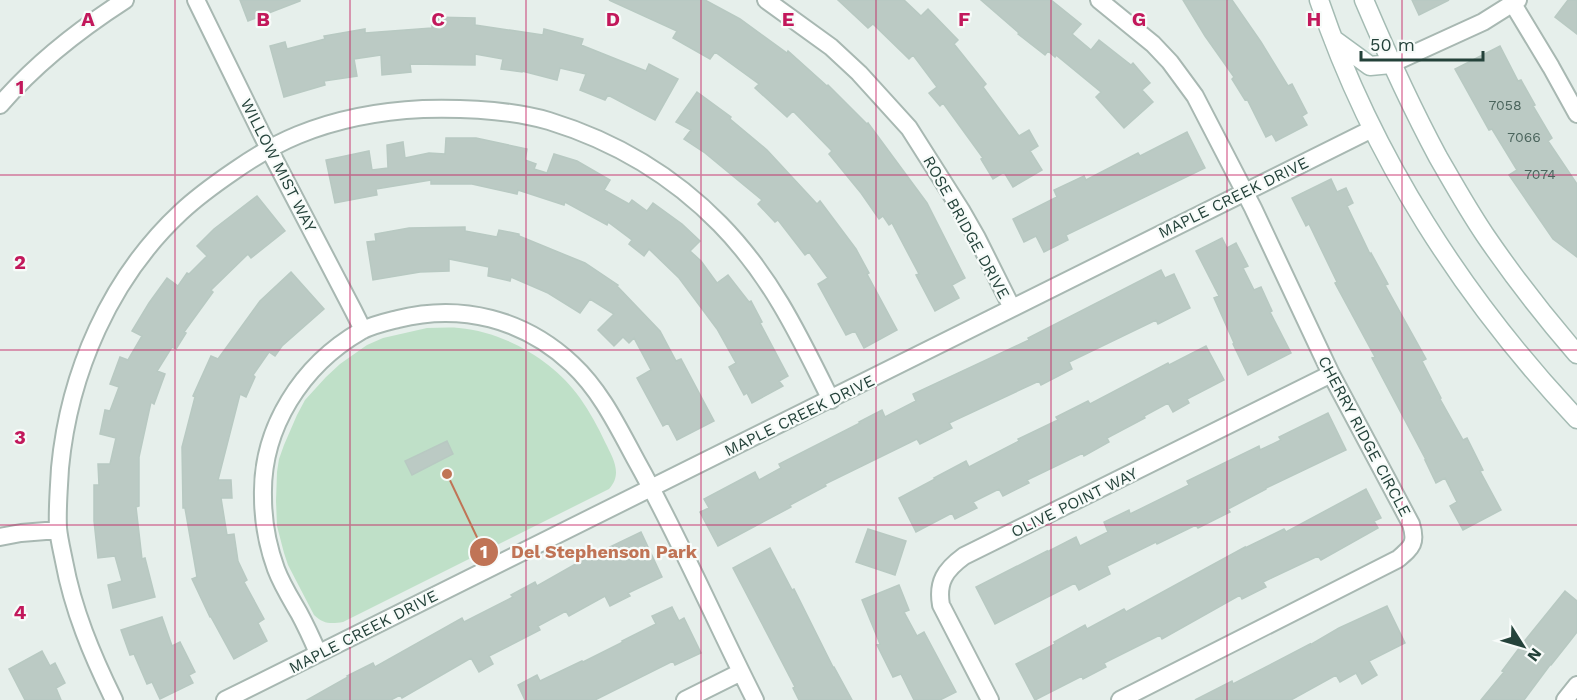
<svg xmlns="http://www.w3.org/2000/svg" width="1577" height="700" font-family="'Work Sans',sans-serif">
	<rect width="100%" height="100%" fill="#e6efeb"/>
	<path fill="#bfe0c8" d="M427,328c11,0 22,-1 32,0 46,4 95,33 121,70 10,14 18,29 25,44 8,16 18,32 4,47l-266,133c-12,2 -20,2 -29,-7l-26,-50 -4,-12 -7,-27 -1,-25 1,-29 2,-13 5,-14 13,-30 8,-15 21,-23 14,-13 27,-19 16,-7z"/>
	<path fill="#bbcac4" stroke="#b8c9c2" stroke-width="1.5" d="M240,0h60v1l-52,20z
		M609,0h96l35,19 47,34 1,-2 39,35 1,-1 39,39 1,-1 59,80 38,75 -13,7 7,13 -24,13 -19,-36 3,-1 -27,-51 -3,2 -6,-9 -4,3 -18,-26 -32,-39 3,-3 -39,-40 -6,6 -32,-29 4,-4 -44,-32 -5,7 -37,-21 4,-7z
		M838,0h66l17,16 7,-7 30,31 -4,4 32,40 -3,3 36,49 10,-6 9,16 -8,5 12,19 -29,17 -9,-15 -11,7 -12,-20 2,-1 -40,-55 -3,3 -11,-13 8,-6 -24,-32 -4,4 -36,-35 -5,4z
		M981,0h70l30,24 -9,10 19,16 8,-10 32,25 2,-2 17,20 -8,7 11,12 -29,26 -28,-31 5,-5 -45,-37 -1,2 -7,-6 -3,4 -27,-21 1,-1z
		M1183,0h49l29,42 27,44 4,-2 15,29 -5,3 5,9 -31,16 -4,-7 -6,3 -19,-38 -2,1 -13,-21 2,-2 -29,-41z
		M1412,0h37l-30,15z
		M1568,0h9v34l-22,-17z
		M432,17l43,1v7l68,10 1,-6 39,10 -2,6 65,26 3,-7 29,15 -23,41 -47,-25 -3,5 -25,-10 6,-16 -26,-6 -3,12 -35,-9v1l-21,-3 2,-10 -28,-5v11l-65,-1 1,8 -29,3 -1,-20 -27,4 3,17 -33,5 1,4 -41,12 -14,-51 15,-4 2,7 38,-10 -1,-3 41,-7v4l67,-5z
		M1500,46l18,35 3,-1 14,25 -2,1 19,32 -4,3 29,43v73l-24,-18 -44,-64 8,-5 -25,-41 -3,1 -34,-61z
		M697,92l34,25 -1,2 37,31 50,54 3,-3 36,48 13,24 -2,1 30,56 -33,18 -9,-17 -9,4 -28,-51 10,-6 -19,-26 -4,3 -27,-35 -3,2 -17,-18 4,-4 -57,-47 -21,-14 7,-9 -15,-8z
		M1187,132l18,36 -139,67 2,5 -24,12 -8,-16 -12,6 -11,-23 44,-22 -3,-7 30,-14 2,4 52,-27 2,3z
		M446,138h30l51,11 -2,11 11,4 -2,5 13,4 7,-19 23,7 33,19 -6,10 25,14 3,-4 15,11 6,-8 29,21 18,17 -10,10 11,10 16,22 11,-8 21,27 2,-1 11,21 -2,1 28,53 -9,5 4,5 -31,17 -5,-10 -3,2 -15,-28 7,-4 -19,-34 -38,-51 -30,-29 -5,7 -15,-12 3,-4 -24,-18 -1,3 -42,-23 -1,3 -46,-15 -1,4 -45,-10h-41v-4l-55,9 1,6 -42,8 -9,-43 43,-9 3,19 16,-2 -1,-23 16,-3 2,16 24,-5 16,1z
		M1331,179l6,13 9,-4 7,15 -6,3 23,48 1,-1 17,31 -3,1 41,74 -4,2 19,37 -1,1 23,41 4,-2 16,32 -3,1 21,39 -38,20 -13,-24 7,-4 -12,-24 -9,5 -11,-23h1l-54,-102 3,-1 -40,-74 2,-1 -28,-58 -3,2 -14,-28z
		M257,196l28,35 -34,27 -3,-4 -37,36 2,2 -29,40 2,1 -10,16 -4,-2 -15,24 8,3 -11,30 -3,-2 -12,55v49l-3,1 6,52 3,-1 10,39 -42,11 -5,-23 14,-4 -7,-25 -17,2 -4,-37v-36h5l-1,-21h12l6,-26 -16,-4 5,-24 5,1 9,-24 -9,-3 10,-27 8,3 14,-24 -10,-5 17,-28 18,-25 11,8 9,-13 2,1 18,-18 -10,-10 17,-17z
		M465,227v4l32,6 2,-7 20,4v2l66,27 33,22 -1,1 43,45 16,30 5,-2 33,62 -37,19 -9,-17 -5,3 -26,-48 14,-8 -17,-32 -5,5 -6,-6 -9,9 -16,-16 16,-16 -24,-15 -10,14 -32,-20 -37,-16 -1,4 -22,-5 1,-9 -40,-8v12l-29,1 -47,8 -6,-38 9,-1 -1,-7 34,-6z
		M1222,238l5,10 9,-5 12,23 -5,2 11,22 7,-3 11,24 -2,1 21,41 -43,22 -15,-31 1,-1 -20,-45 5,-2 -23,-45z
		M1161,270l4,8 9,-4 16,34 -32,16 -2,-4 -87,42 3,7 -31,16 -2,-4 -90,42 3,5 -32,16 -3,-5 -92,45 1,2 -36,19 1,2 -73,39 -18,-34 9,-4 -5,-9 51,-27 4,8 22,-12 -2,-4 81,-41 -1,-1 23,-12 3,7 31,-16 -3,-7 116,-54 -1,-2z
		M291,272l33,37 -42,37 -7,10 -6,-4 -16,23 2,2 -9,20 -6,-3 -22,86h13l1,18h-11l6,37 7,-1 4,27 9,19 -3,2 20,37 -6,4 9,18 -33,18 -23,-42h-1l-18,-38 5,-2 -12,-69h-2l-1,-61 13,-50 -2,-1 18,-40 7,3 42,-58z
		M1206,346l18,34 -37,19 2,4 -16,9 -5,-9 -24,13 1,2 -38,20 2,4 -25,14 -1,-3 -56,27 2,3 -26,13 -4,-7 -26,13 4,6 -22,11 -3,-6 -36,19 -17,-34 36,-19 -1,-1 32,-17 3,6 50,-26 -1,-2 40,-19 -2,-3 32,-16 2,3 78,-41 1,2z
		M1328,413l18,37 -80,38v1l-38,20 2,3 -32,16 -2,-3 -39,19 -1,-2 -49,24 3,8 -31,16 -4,-7 -80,41 -19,-37 71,-36v1l29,-15 4,9 28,-14 -4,-10 25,-12 1,4 59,-29 -2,-4 72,-35 1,4 21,-10 -2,-3z
		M447,441l6,13 -41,21 -7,-14z
		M1366,489l15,29 -7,3 4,7 -57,32 -3,-4 -55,26 3,5 -24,12 -2,-4 -78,44 -2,-4 -56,28 2,4 -23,12 -1,-3 -47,24 -19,-36 39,-20 -1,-2 31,-17 2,4 37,-20 2,3 119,-65v1l39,-19 2,3z
		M868,529l38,12 -11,34 -39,-13z
		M641,532l21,45 -34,16 2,3 -20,10 -5,-10 -36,20 -3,-5 -28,15 2,4 -51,26 4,8 -14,8 -8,-14 -69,40 -2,-3 -9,5h-84l41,-23 -1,-1 26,-13 2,4 87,-49 2,4 49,-25 -2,-2 24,-13 2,4 44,-25z
		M770,548l22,42 2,-1 39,78h1l18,33h-53l-6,-12 2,-1 -62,-119z
		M899,585l10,25 -5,2 13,24 7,-4 32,60 -16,8h-26l-13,-26 -8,3 -16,-32 3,-1 -18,-44z
		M1565,591l12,10v31l-7,9 -19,24h-1l-26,35h-43l23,-28 -2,-1 21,-28z
		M1387,606l18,37 -36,18 8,14 -15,9 -6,-11 -16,9 -4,-7 -45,25h-96l37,-19 1,3 77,-40v1l29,-17z
		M672,607l7,14 5,-3 17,35 -26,12 -2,-4 -78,39h-70l-7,-15 19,-10 3,6 42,-20 1,1 40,-20 -1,-1 34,-17 -4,-8z
		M162,617l10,29 8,-4 15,30 -6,3 4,8 -33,16 -8,-17 -5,2 -13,-30 -4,1 -9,-25z
		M42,651l8,15 5,-3 10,20 -9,5 5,12h-36l-16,-31z"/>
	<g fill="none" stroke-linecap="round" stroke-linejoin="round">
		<g stroke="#a8b8b2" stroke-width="20">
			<path id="street" d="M196,0l73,149 84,161 10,20
				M766,0l65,47 28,26 50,55 52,82 16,28 35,70
				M1099,0l54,44 17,18 25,34 58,112 78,166 80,150c6,19 1,23 -13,35l-278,141
				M1513,4l38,63 26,47
				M1391,64l92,-42 35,-22
				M0,105c35,-41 80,-76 125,-105
				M0,537l21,-4 37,-3
				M318,653c-6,-14 -12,-27 -19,-40 -8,-14 -17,-28 -23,-44 -8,-22 -13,-48 -13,-72 -2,-69 39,-132 98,-166 11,-6 25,-9 37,-12 63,-16 126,0 174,45 29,27 46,63 65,98 43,77 78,159 118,238
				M114,700c-22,-45 -41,-90 -50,-139 -2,-10 -5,-22 -6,-33 -1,-20 1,-40 2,-60 9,-95 50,-190 121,-256 16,-15 34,-28 53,-41 20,-14 42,-27 64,-36 39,-16 83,-24 125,-26 40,-1 88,1 126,12 65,20 124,55 171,103 51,52 79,111 111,176
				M225,700l1147,-571
				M685,700l56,-28
				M990,700l-49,-95c-4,-23 4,-35 23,-49l367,-182
				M1565,700l12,-15"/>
		</g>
		<g stroke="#a4bbb3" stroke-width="21">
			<path id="secondary" d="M1319,0c53,157 145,299 258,419
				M1364,0c23,54 46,105 74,157 15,26 30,53 47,78 28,41 59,81 92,119
				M1333,39l37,27 21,-2"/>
		</g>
		<use href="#street" stroke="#fff" stroke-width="16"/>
		<use href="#secondary" stroke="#fff" stroke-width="18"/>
	</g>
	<path fill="none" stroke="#c2185b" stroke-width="1.5" stroke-opacity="0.55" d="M175,0v700M350,0v700M526,0v700M701,0v700M876,0v700M1051,0v700M1227,0v700M1402,0v700M0,175h1577M0,350h1577M0,525h1577"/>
	<g text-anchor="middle" stroke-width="4.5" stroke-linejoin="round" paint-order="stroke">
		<g font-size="14" fill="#4a645c">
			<text x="1505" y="110">7058</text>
			<text x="1524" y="142">7066</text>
			<text x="1540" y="179">7074</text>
		</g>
		<g font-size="16" fill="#24423a" stroke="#f7fbf9">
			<text transform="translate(279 165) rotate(63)" y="6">WILLOW MIST WAY</text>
			<text transform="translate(1233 197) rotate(-26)" y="6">MAPLE CREEK DRIVE</text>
			<text transform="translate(967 227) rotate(61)" y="6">ROSE BRIDGE DRIVE</text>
			<text transform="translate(799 415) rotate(-26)" y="6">MAPLE CREEK DRIVE</text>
			<text transform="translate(1365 436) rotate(62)" y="6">CHERRY RIDGE CIRCLE</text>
			<text transform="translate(1074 502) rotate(-26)" y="6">OLIVE POINT WAY</text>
			<text transform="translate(363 631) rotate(-27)" y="6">MAPLE CREEK DRIVE</text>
		</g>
	</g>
	<g font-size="20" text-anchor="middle" font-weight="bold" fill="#c2185b" stroke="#f7fbf9" stroke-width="4.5" stroke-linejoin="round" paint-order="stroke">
		<text x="88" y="26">A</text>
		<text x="263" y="26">B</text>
		<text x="438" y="26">C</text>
		<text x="613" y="26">D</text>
		<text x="788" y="26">E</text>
		<text x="964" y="26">F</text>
		<text x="1139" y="26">G</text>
		<text x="1314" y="26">H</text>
		<text x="20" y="94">1</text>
		<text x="20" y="269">2</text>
		<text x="20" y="444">3</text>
		<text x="20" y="619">4</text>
	</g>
	<path fill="none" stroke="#c07456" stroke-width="2" d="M447 474L484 552"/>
	<g fill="#c07456" stroke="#f7fbf9" stroke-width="2">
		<circle cx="447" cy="474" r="6"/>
		<circle cx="484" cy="552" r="15"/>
	</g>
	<g font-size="18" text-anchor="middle" font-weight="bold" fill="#fff">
		<text x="484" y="558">1</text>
	</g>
	<g font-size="18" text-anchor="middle" font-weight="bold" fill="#c07456" stroke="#f7fbf9" stroke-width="4.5" stroke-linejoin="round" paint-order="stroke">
		<text x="604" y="558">Del Stephenson Park</text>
	</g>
	<g transform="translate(1523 646) rotate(127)" stroke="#f7fbf9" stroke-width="4.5" paint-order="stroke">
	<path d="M0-4.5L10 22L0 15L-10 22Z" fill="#24423a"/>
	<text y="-9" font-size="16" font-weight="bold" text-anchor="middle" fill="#24423a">N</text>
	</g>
	<path d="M1361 51v9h122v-9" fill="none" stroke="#24423a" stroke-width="3"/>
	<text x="1370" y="51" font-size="18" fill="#24423a" stroke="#f7fbf9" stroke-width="4.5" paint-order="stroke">50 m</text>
</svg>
